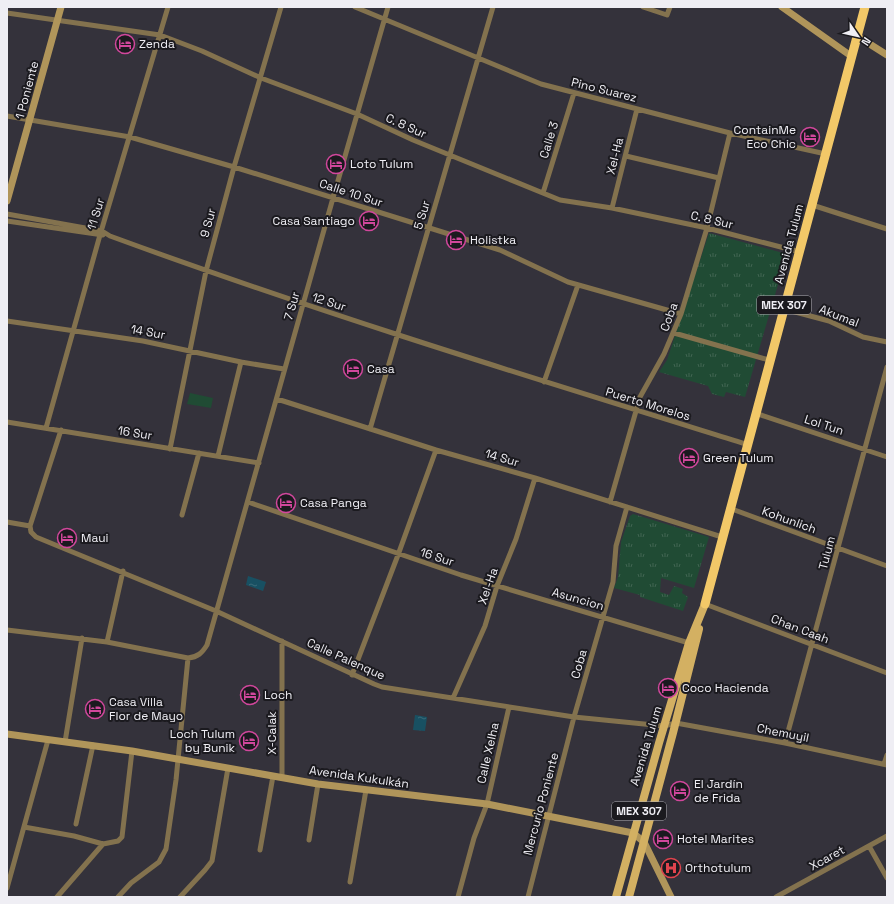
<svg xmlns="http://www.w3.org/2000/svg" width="894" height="904" font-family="'Space Grotesk',sans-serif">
	<defs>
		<pattern id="grass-tufts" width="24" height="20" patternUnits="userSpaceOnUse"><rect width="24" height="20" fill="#204b34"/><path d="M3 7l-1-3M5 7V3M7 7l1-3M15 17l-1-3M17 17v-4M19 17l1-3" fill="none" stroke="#416552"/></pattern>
		<pattern id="water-ripples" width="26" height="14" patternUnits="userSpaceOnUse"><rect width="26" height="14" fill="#185062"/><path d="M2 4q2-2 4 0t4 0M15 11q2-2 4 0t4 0" fill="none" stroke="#3a6a79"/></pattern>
	</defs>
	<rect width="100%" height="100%" fill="#34323b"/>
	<path fill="url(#grass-tufts)" d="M709,233l78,21 -42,143 -19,-5 -2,5 -12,-3 -4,-8 -49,-14 8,-12z
		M633,514l76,23 -15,51 -33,-10 -1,14 9,3 5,-9 9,3 -1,4 6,4 -5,14 -43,-14v-2l-26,-7 4,-11 3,-35 9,-26z"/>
	<path fill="#204b34" d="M190,393l23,5 -2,10 -24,-4z"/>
	<path fill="url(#water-ripples)" d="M248,576l18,6 -3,9 -17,-6z
		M415,715l12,2 -2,14 -12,-1z"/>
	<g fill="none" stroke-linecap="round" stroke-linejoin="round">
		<path stroke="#83724e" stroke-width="5" d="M355,7l186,77 189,49 96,21
			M643,7l24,8 3,-8
			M7,13l153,22 42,16 59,27 96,36 56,26 147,60 52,8 95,20 93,24
			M7,116l123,21 104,30 266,83 68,32 113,32
			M626,156l93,22
			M543,193l31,-100
			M812,205l75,24
			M612,208l25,-99
			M7,214l95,17 8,5c210,77 423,142 636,208
			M7,221l96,14
			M784,309l45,12 34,16 24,5
			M7,321l136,20 98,21 43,7
			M674,333l95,27
			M544,382l34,-97
			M277,399l159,51 99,28 187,59
			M755,413l132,44
			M7,422l252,41
			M46,428l54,-193 68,-228
			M370,429l123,-422
			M61,430l-31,96 1,6 5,5 180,74 158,73 8,3 192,30 90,9 12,-3 109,20 102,22
			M170,449l36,-178 28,-104 47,-160
			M218,456l23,-94
			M248,502l213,73 228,68
			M610,502l30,-105 24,-43 17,-40 26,-86 23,-95
			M729,508l158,58
			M182,515l17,-62
			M7,522l23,4
			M705,604l182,69
			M7,630l100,12 81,16c10,-1 14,-5 19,-13l126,-447 55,-191
			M282,641v137
			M107,642l16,-71
			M352,675l46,-120 38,-105
			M453,698l32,-72 12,-40 19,-47 19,-61
			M65,742l17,-104
			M785,743l102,-376
			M884,764l3,-9
			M76,824l17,-79
			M24,827l50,9 29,8 15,-3 4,-4 10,-86
			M309,840l9,-56
			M869,846l18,32
			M260,850l13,-74
			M350,882l16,-92
			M7,888l41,-148
			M57,897l46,-53
			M118,897l13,-14 28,-21 7,-13 10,-69 12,-122
			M180,897l25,-27 7,-9 16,-93
			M458,897l16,-59 13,-34 22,-97
			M528,897l46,-180 39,-135 3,-36 11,-39
			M776,897l111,-61"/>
		<path stroke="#b0955a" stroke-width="7" d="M782,7l69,49
			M857,36l30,19
			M7,201l54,-194
			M7,734l125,17 186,33 169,20 146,29 11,9 27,55"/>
		<path stroke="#d3b062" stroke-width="8" d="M616,897l43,-154 30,-100 16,-39
			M629,897l44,-164 26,-104"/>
		<path stroke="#f2c868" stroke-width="9" d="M705,604l160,-597"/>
	</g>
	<defs>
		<g id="hotel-ring" transform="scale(1)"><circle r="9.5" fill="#1b1a1f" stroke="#d1479c" stroke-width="1.5"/><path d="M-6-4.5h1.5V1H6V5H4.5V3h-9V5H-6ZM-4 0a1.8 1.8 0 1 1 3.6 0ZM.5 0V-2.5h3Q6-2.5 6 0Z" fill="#d1479c"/></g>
		<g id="hospital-ring" transform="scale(1)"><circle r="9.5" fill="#1b1a1f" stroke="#e0444e" stroke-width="1.5"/><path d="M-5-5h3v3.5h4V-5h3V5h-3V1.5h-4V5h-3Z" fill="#e0444e"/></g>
	</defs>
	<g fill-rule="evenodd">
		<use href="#hotel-ring" x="125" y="44"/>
		<use href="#hotel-ring" x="810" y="137"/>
		<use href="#hotel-ring" x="336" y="164"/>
		<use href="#hotel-ring" x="369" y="221"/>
		<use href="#hotel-ring" x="456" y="240"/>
		<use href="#hotel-ring" x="353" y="369"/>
		<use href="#hotel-ring" x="689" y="458"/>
		<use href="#hotel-ring" x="286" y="503"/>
		<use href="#hotel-ring" x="67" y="538"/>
		<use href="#hotel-ring" x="668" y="688"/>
		<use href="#hotel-ring" x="250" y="695"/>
		<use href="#hotel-ring" x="95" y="709"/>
		<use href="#hotel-ring" x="249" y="741"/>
		<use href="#hotel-ring" x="680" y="791"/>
		<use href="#hotel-ring" x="663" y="839"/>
		<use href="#hospital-ring" x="671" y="868"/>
	</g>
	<g text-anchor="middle" stroke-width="4" stroke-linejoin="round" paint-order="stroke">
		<g fill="#1b1a1f" stroke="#afaeb4" stroke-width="1">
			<rect x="757" y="296" width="54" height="18" rx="3"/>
			<rect x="612" y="802" width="54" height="18" rx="3"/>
		</g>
		<g font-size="11" font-weight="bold" fill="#efeef4">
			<text x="784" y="309">MEX 307</text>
			<text x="639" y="815">MEX 307</text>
		</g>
		<g font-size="12" fill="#efeef4" stroke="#1b1a1f" text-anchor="start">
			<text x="139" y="48">Zenda</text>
			<text x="796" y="134" text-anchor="end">ContainMe<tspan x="796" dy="14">Eco Chic</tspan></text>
			<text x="350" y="168">Loto Tulum</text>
			<text x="355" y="225" text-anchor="end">Casa Santiago</text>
			<text x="470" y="244">Holistka</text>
			<text x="367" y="373">Casa</text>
			<text x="703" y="462">Green Tulum</text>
			<text x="300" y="507">Casa Panga</text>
			<text x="81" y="542">Maui</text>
			<text x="682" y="692">Coco Hacienda</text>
			<text x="264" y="699">Loch</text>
			<text x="109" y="706">Casa Villa<tspan x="109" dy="14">Flor de Mayo</tspan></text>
			<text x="235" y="738" text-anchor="end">Loch Tulum<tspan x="235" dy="14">by Bunik</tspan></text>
			<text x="694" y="788">El Jardín<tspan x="694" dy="14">de Frida</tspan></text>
			<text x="677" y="843">Hotel Marites</text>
			<text x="685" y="872">Orthotulum</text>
		</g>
		<g font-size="12" fill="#efeef4" stroke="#1b1a1f">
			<text transform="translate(27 90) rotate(-75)" y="4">1 Poniente</text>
			<text transform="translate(604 90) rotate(14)" y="4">Pino Suarez</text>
			<text transform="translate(406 126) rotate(24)" y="4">C. 8 Sur</text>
			<text transform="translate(549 140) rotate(-73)" y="4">Calle 3</text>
			<text transform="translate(615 156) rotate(-76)" y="4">Xel-Ha</text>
			<text transform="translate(351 193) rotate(18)" y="4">Calle 10 Sur</text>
			<text transform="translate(96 214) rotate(-73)" y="4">11 Sur</text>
			<text transform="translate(422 215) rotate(-73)" y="4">5 Sur</text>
			<text transform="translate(712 220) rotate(13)" y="4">C. 8 Sur</text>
			<text transform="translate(208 223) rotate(-75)" y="4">9 Sur</text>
			<text transform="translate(789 244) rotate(-75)" y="4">Avenida Tulum</text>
			<text transform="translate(329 302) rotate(18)" y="4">12 Sur</text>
			<text transform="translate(292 306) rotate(-74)" y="4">7 Sur</text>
			<text transform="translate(839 316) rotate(21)" y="4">Akumal</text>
			<text transform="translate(669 317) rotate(-70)" y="4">Coba</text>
			<text transform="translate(148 332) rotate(10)" y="4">14 Sur</text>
			<text transform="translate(648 404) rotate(17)" y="4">Puerto Morelos</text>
			<text transform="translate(824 425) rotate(18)" y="4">Lol Tun</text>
			<text transform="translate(135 433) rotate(9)" y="4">16 Sur</text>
			<text transform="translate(502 458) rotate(16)" y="4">14 Sur</text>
			<text transform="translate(789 520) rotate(20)" y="4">Kohunlich</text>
			<text transform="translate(827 553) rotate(-75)" y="4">Tulum</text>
			<text transform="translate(437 557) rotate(18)" y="4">16 Sur</text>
			<text transform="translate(488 586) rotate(-71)" y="4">Xel-Ha</text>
			<text transform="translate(578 599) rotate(16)" y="4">Asuncion</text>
			<text transform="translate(800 629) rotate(21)" y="4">Chan Caah</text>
			<text transform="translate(346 659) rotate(24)" y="4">Calle Palenque</text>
			<text transform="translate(579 664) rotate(-74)" y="4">Coba</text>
			<text transform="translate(272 733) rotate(-90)" y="4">X-Calak</text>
			<text transform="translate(783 733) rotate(11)" y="4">Chemuyil</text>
			<text transform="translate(646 746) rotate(-73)" y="4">Avenida Tulum</text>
			<text transform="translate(488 753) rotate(-77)" y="4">Calle Xelha</text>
			<text transform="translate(359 777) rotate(8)" y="4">Avenida Kukulkán</text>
			<text transform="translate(541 804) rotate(-75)" y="4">Mercurio Poniente</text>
			<text transform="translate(827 858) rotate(-29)" y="4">Xcaret</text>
		</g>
	</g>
	<rect width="894" height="904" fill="none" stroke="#efeef4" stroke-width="16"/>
	<g transform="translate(858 36) rotate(124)" stroke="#1b1a1f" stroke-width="3" paint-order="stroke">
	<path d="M0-3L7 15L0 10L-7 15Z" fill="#efeef4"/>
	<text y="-6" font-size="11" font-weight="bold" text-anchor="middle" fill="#efeef4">N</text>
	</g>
</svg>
